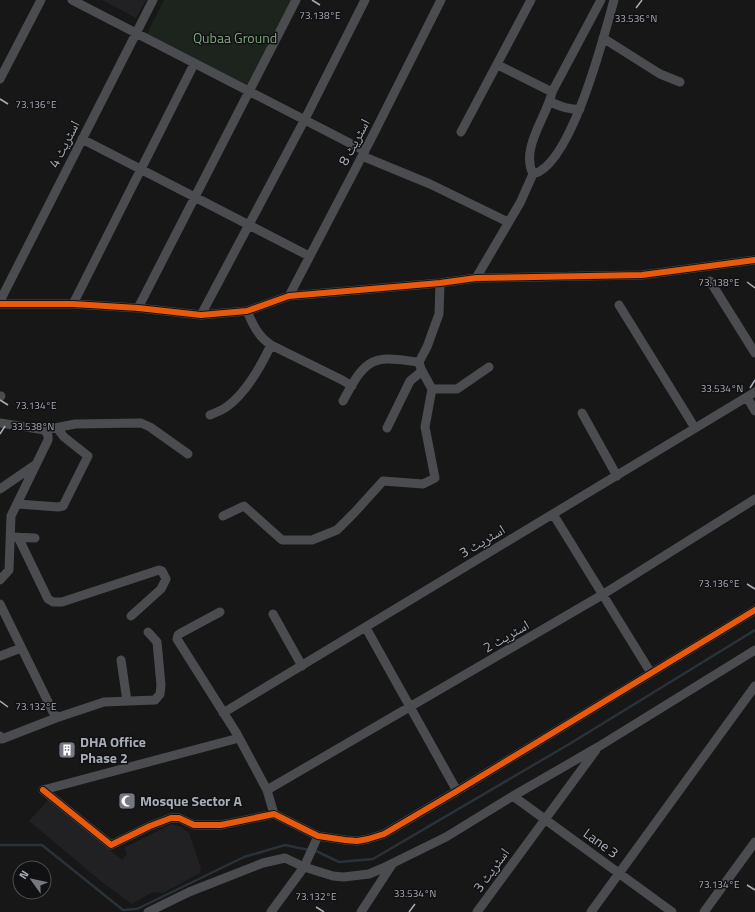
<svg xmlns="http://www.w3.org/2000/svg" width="755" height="912" font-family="'Titillium Web','Noto Naskh Arabic',sans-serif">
	<rect width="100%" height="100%" fill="#171717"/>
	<path fill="#212123" d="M102,0h44l-10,18z
		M48,800l74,60 5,-6 -3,-6 48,-24 9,3 8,6 12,35 -1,5 -37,20 -10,-1 -21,12 -29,-21 -74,-62z"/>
	<path fill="#1d241e" d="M164,0h132l-43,89 -108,-52z"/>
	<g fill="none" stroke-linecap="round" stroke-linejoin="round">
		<path stroke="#2a3239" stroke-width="2.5" d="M0,845h42l81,65 14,-1 107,-52 41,-12 24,5
			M314,850l25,12 34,-3 198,-116 184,-113"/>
		<path stroke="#4b4c50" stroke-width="9" d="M72,0l293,151
			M603,38l57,36 20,8
			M498,65l54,27 49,-92
			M0,79l41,-79
			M552,92c-5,25 -32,56 -19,82 38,-8 71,-138 81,-174
			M550,102c10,4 19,8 30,7
			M461,132l70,-132
			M82,139l227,117
			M362,156l68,28 78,38
			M476,278l44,-75 13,-29
			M710,281l45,72
			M289,296l83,-159 69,-137
			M0,301l153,-301
			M0,304h73l65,4 63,7 46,-4 42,-15 151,-13 36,-5 166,-3 113,-15
			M73,304l121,-240
			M619,305l76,123
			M138,308l158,-308
			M247,311c6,14 11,25 24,34l71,35 10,6
			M201,315l104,-196 60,-119
			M432,389h25l32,-22
			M0,396h1
			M747,397l8,14
			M343,401c8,-14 18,-38 36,-41 12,-3 27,1 40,2
			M582,413l35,63
			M210,415c5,-2 10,-4 15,-7 20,-13 36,-42 46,-63
			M0,423l45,7 3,6v4l-37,76 -2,54 -9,10
			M387,428l23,-47 12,-10
			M45,430l30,-6 66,-1 9,4 38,27
			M0,489l35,-24
			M18,504l40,3 5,-1 25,-50 -24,-19 -7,-9
			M553,514l98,159
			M223,516l21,-10 38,34h30l25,-10 17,-17 29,-32 40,3 12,-6 -10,-51 7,-38 -11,-20 -2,-7 8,-15 12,-33 1,-31
			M14,537l21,1
			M18,537l30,62 5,3h9l97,-32 3,1 4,8 -5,10 -30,27
			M0,604l56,114
			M220,612l-39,21 -3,2 -1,4 60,95 30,56 7,24
			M273,614l29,52
			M366,628l91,163
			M0,656l21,-8
			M121,660l6,41
			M223,713l532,-321
			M0,736l2,3 54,-21 48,-16 51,-2 5,-6 1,-9 -4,-43 -9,-10
			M43,790l68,55 39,-19 21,-8h8l15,7h27l53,-11 44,22 27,4 12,1 11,-2 16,-5 73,-43 298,-181
			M43,790l196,-52
			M267,790l335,-195 153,-96
			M513,796l159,116
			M148,912l41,-20 74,-29 22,-5 19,9 29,9 11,1 25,-3 14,-6 63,-31 67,-41 85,-49 157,-97
			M271,912l33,-45 14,-31
			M361,912l32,-49
			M477,912l119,-162
			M591,912l164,-226
			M704,912l51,-70"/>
		<g stroke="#111113" stroke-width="8">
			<path id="cycleway" d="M0,304h73l65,4 63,7 46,-4 42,-15 151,-13 36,-5 166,-3 113,-15
				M43,790l68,55 39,-19 21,-8h8l15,7h27l53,-11 44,22 27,4 12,1 11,-2 16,-5 73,-43 298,-181"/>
		</g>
		<use href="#cycleway" stroke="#e8590c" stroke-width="6"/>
	</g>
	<path fill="none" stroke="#a8adb8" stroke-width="1.5" d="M312,0l8,5M636,8l6,-8M0,99l8,5M747,282l8,6M750,388l5,-8M0,400l8,5M0,434l5,-8M747,584l8,5M0,701l8,6M747,885l8,5M316,907l8,5M409,912l6,-8"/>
	<defs>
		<g id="building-square" transform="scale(0.9)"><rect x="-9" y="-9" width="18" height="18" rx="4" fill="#757880" stroke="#111113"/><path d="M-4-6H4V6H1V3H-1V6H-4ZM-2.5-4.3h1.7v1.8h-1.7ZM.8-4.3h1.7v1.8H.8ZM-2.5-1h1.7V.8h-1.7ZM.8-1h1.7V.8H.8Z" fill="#fff"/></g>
		<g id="mosque-square" transform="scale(0.9)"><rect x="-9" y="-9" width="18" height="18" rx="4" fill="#757880" stroke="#111113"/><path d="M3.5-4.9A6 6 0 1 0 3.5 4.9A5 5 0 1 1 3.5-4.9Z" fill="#fff"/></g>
	</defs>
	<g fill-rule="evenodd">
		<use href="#building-square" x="67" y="750"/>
		<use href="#mosque-square" x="127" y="801"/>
	</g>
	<g text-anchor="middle" stroke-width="3" stroke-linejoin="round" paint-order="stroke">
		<g font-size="14" fill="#7fa381" stroke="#111113">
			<text x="235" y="43">Qubaa Ground</text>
		</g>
		<g font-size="14" fill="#a8adb8" stroke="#111113">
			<text transform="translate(354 142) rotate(-62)" y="5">اسٹریٹ 8</text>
			<text transform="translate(64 144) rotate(-63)" y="5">اسٹریٹ 4</text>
			<text transform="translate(482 541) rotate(-31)" y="5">اسٹریٹ 3</text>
			<text transform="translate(506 636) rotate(-30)" y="5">اسٹریٹ 2</text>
			<text transform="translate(601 843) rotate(36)" y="5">Lane 3</text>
			<text transform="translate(491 870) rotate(-54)" y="5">اسٹریٹ 3</text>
		</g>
		<g font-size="14" font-weight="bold" fill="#a8adb8" stroke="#111113" text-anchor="start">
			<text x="80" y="747">DHA Office<tspan x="80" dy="16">Phase 2</tspan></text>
			<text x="140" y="806">Mosque Sector A</text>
		</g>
	</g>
	<g font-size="10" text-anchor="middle" fill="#a8adb8" stroke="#111113" stroke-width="3" stroke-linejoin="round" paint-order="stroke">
		<text x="320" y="19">73.138°E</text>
		<text x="636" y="22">33.536°N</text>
		<text x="36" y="108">73.136°E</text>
		<text x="719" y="286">73.138°E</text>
		<text x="722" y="392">33.534°N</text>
		<text x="36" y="409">73.134°E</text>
		<text x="33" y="430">33.538°N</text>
		<text x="719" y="587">73.136°E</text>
		<text x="36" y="710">73.132°E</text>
		<text x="719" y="888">73.134°E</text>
		<text x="415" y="897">33.534°N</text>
		<text x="316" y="900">73.132°E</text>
	</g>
	<g transform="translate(32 880) rotate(303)"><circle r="19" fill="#111113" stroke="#4d4f55"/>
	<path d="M0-3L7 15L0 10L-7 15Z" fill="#757880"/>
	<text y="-6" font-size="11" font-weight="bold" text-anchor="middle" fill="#a8adb8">N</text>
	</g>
</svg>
